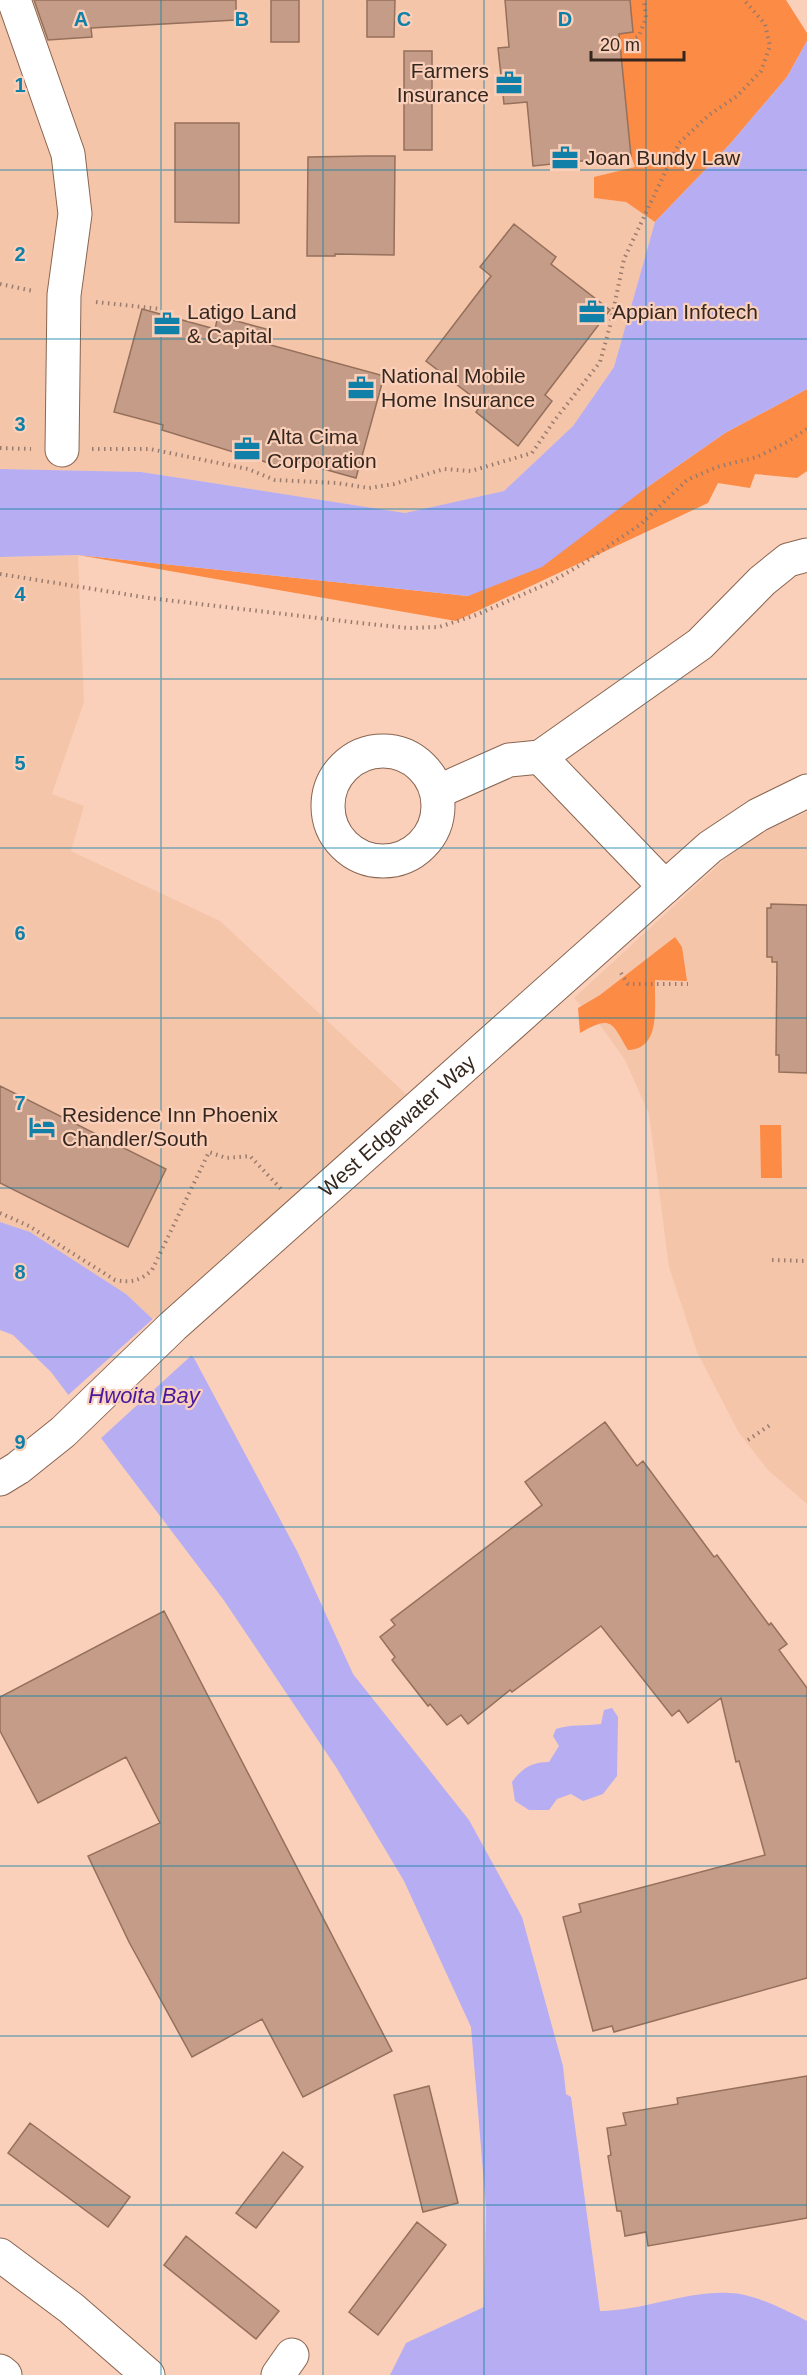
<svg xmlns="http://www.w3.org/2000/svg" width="807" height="2375" font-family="Arial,sans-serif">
	<rect width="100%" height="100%" fill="#fad0ba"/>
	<path fill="#f5c5aa" d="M0,0h630l3,32 -14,2 12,122 4,11 -40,10 -1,21 32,4 29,20 -41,145 -41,59 -69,65 -99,22 -264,-41 -141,-3z
		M78,555l6,147 -32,92 32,12 -13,45 149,70 200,186 -253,226 -41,-39 -96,-62 -30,-10v-665z
		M807,812v692l-39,-34 -29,-37 -42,-81 -28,-85 -20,-153 -24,-54 -22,-31 -29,-31 152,-140 38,-27z"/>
	<path fill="#fb8b45" d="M630,0h156l21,33v8l-20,36 -57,67 -75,78 -29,-20 -32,-4v-21l41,-10 -4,-11 -12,-122 14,-2z
		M807,389v82l-10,7 -42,-4 -5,14 -32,-5 -10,20 -252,118 -378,-66 390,41 178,-108 79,-55z
		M675,937l7,10 5,34 -32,-1c-1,25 7,69 -27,70 -16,-27 -16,-36 -48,-17l-2,-25 22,-13z
		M760,1125h21l1,53h-21z"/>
	<path fill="#b6adf2" d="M807,41v348l-82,44 -79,55 -104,79 -74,29 -390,-41 -78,2v-88l141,3 264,41 99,-22 69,-65 41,-59 41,-145 75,-78 57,-67z
		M0,1222l30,10 96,62 68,64 104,195 55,121 116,146 53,97 41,149 3,28 5,3 29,214c43,0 85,-20 129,-18 23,0 57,17 78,28v54h-417l16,-32 78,-36 2,-99 -15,-181 -67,-146 -68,-114 -113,-168 -172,-227 -38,-37 -13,-5z
		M612,1708l6,9 -1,59 -14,18 -20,7 -12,-7 -14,5 -8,11h-20l-14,-9 -3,-19c10,-14 20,-20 37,-20l10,-16 -6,-10 3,-7c14,-5 30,-3 45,-5l3,-14z"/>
	<path fill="#fad0ba" d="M155,1317l38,37 -94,86 -33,-43z"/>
	<path fill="#c49c87" stroke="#95705b" stroke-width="1.5" d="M34,0h202v20l-145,8 1,9 -44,3z
		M271,0h28v42h-28z
		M367,0h28l-1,37h-27z
		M505,0h125l3,32 -14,2 12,122 -98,10 -6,-64 -23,2 -6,-56 11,-1z
		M404,51h28v99h-28z
		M175,123h64v100l-64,-1z
		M367,156h28l-1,99 -59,-1v2h-28l1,-99z
		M514,224l42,33 -5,7 59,46 -65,85 7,6 -34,45 -42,-34 6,-8 -56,-43 65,-85 -11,-9z
		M142,309l73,20 3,-13 52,14 -3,14 117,32 -28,102 -72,-20 -2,9 -120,-37 1,-5 -49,-13z
		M771,904l36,1v168l-28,-1v-17h-3l1,-93h-5v-5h-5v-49h4z
		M0,1086l166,83 -38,78 -128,-64z
		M605,1422l32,44 6,-5 71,96 3,-2 52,70 2,-2 16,21 -8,6 28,38v290l-193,54 -2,-6 -19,5 -30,-114 18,-5 -2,-8 186,-49 -26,-94 -3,1 -15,-64 -33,25 -9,-13 -7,6 -71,-90 -89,66 -2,-2 -42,34 -7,-9 -14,10 -17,-21 -2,2 -36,-46 3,-3 -15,-20 15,-12 -4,-5 151,-115 -17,-23z
		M164,1611l228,440 -89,46 -41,-78 -70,38 -63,-115 -41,-86 72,-33 -34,-66 -88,46 -38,-72v-34z
		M807,2076v142l-159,28 -2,-14 -21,4 -4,-25h-4l-9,-55 3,-1 -4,-27 19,-3 -3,-12 55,-9 -1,-6z
		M429,2086l29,117 -35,9 -29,-117z
		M30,2123l100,74 -22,30 -100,-74z
		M283,2152l20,15 -47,61 -20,-15z
		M417,2222l29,23 -68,90 -29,-23z
		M186,2236l93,75 -23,28 -92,-74z"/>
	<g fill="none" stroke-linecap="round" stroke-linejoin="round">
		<g stroke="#896551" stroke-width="35">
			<g id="minor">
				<path d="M14,0l54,154 7,60 -11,81 -2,155"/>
				<circle cx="383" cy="806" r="55"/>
				<path d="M437,792l72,-32 31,-3"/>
				<path d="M665,887l-125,-130 160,-113 62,-63 26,-21 19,-5"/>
				<path id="s1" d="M0,1479l18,-11 45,-36 110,-106 537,-479 48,-32 49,-24"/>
				<path d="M278,2375l14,-20"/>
			</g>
		</g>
		<g stroke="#896551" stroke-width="35">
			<path id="major" d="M0,2255l71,53 77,67
				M0,2371l5,4"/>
		</g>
		<path stroke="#997c6d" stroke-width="4" stroke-dasharray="1.5 4.5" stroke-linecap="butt" d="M625,43l14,-7 7,-18 -2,-18
			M0,284l33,7
			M96,302l65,7
			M0,448l31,1
			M92,449h58l98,20 27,11 62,3 32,5 25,-4 50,-15 27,2 61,-18 22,-32 46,-59 10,-36 14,-67 55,-116 30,-28 28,-19 24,-25 9,-25 -5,-22 -21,-24
			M0,574l149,24 211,25 48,5 31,-1 37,-12 75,-33 31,-18 59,-40 46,-44 30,-13 40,-10 30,-15 20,-13
			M621,973l7,11h60
			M0,1213l29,13 86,54c16,3 25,1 37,-10l57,-118 17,6 24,-2 31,33
			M772,1260l35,1
			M748,1440l22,-15"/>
		<use href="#minor" stroke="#fff" stroke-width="33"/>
		<use href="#major" stroke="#fff" stroke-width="33"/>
	</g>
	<path fill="none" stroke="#1080a8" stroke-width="1.5" stroke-opacity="0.55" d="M161,0v2375M323,0v2375M484,0v2375M646,0v2375M0,170h807M0,339h807M0,509h807M0,679h807M0,848h807M0,1018h807M0,1188h807M0,1357h807M0,1527h807M0,1696h807M0,1866h807M0,2036h807M0,2205h807"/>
	<defs>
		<g id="office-bare" transform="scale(2.07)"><path d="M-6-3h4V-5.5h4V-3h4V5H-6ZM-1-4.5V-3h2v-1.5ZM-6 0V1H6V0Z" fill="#1080a8" stroke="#fad0ba" stroke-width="2.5" paint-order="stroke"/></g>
		<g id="hotel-bare" transform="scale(2.07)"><path d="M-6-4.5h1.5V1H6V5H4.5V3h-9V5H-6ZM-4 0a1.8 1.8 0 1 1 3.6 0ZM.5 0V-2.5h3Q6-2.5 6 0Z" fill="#1080a8" stroke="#fad0ba" stroke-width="2.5" paint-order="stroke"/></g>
	</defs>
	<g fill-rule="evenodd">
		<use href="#office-bare" x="509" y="83"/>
		<use href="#office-bare" x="565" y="158"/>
		<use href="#office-bare" x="592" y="312"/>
		<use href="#office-bare" x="167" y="324"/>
		<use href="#office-bare" x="361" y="388"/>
		<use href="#office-bare" x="247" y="449"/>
		<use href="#hotel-bare" x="42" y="1127"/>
	</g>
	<g text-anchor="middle" stroke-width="4.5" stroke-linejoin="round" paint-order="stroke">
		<g font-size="21" fill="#36271e" stroke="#fad0ba" text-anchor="start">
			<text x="489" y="78" text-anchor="end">Farmers<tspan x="489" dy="24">Insurance</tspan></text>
			<text x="585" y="165">Joan Bundy Law</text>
			<text x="187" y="319">Latigo Land<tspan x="187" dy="24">&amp; Capital</tspan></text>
			<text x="612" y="319">Appian Infotech</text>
			<text x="381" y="383">National Mobile<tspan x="381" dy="24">Home Insurance</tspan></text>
			<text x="267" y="444">Alta Cima<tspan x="267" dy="24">Corporation</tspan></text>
			<text x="62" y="1122">Residence Inn Phoenix<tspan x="62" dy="24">Chandler/South</tspan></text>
		</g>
		<g font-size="21" fill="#36271e" stroke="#fad0ba">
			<text dy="7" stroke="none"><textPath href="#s1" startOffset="532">West Edgewater Way</textPath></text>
		</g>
		<g font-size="22" font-style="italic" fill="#48199f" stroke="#fad0ba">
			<text x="144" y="1403">Hwoita Bay</text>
		</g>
	</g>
	<g font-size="20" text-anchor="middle" font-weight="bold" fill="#1080a8" stroke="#fad0ba" stroke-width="4.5" stroke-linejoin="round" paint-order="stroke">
		<text x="81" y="26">A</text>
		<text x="242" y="26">B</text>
		<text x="404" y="26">C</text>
		<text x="565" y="26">D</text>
		<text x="20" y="92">1</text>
		<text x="20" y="261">2</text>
		<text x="20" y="431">3</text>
		<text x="20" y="601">4</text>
		<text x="20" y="770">5</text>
		<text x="20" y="940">6</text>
		<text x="20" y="1110">7</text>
		<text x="20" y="1279">8</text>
		<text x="20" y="1449">9</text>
	</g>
	<path d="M591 51v9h93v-9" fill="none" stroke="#36271e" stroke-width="3"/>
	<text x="600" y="51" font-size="18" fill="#36271e" stroke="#fad0ba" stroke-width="4.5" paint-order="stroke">20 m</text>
</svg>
